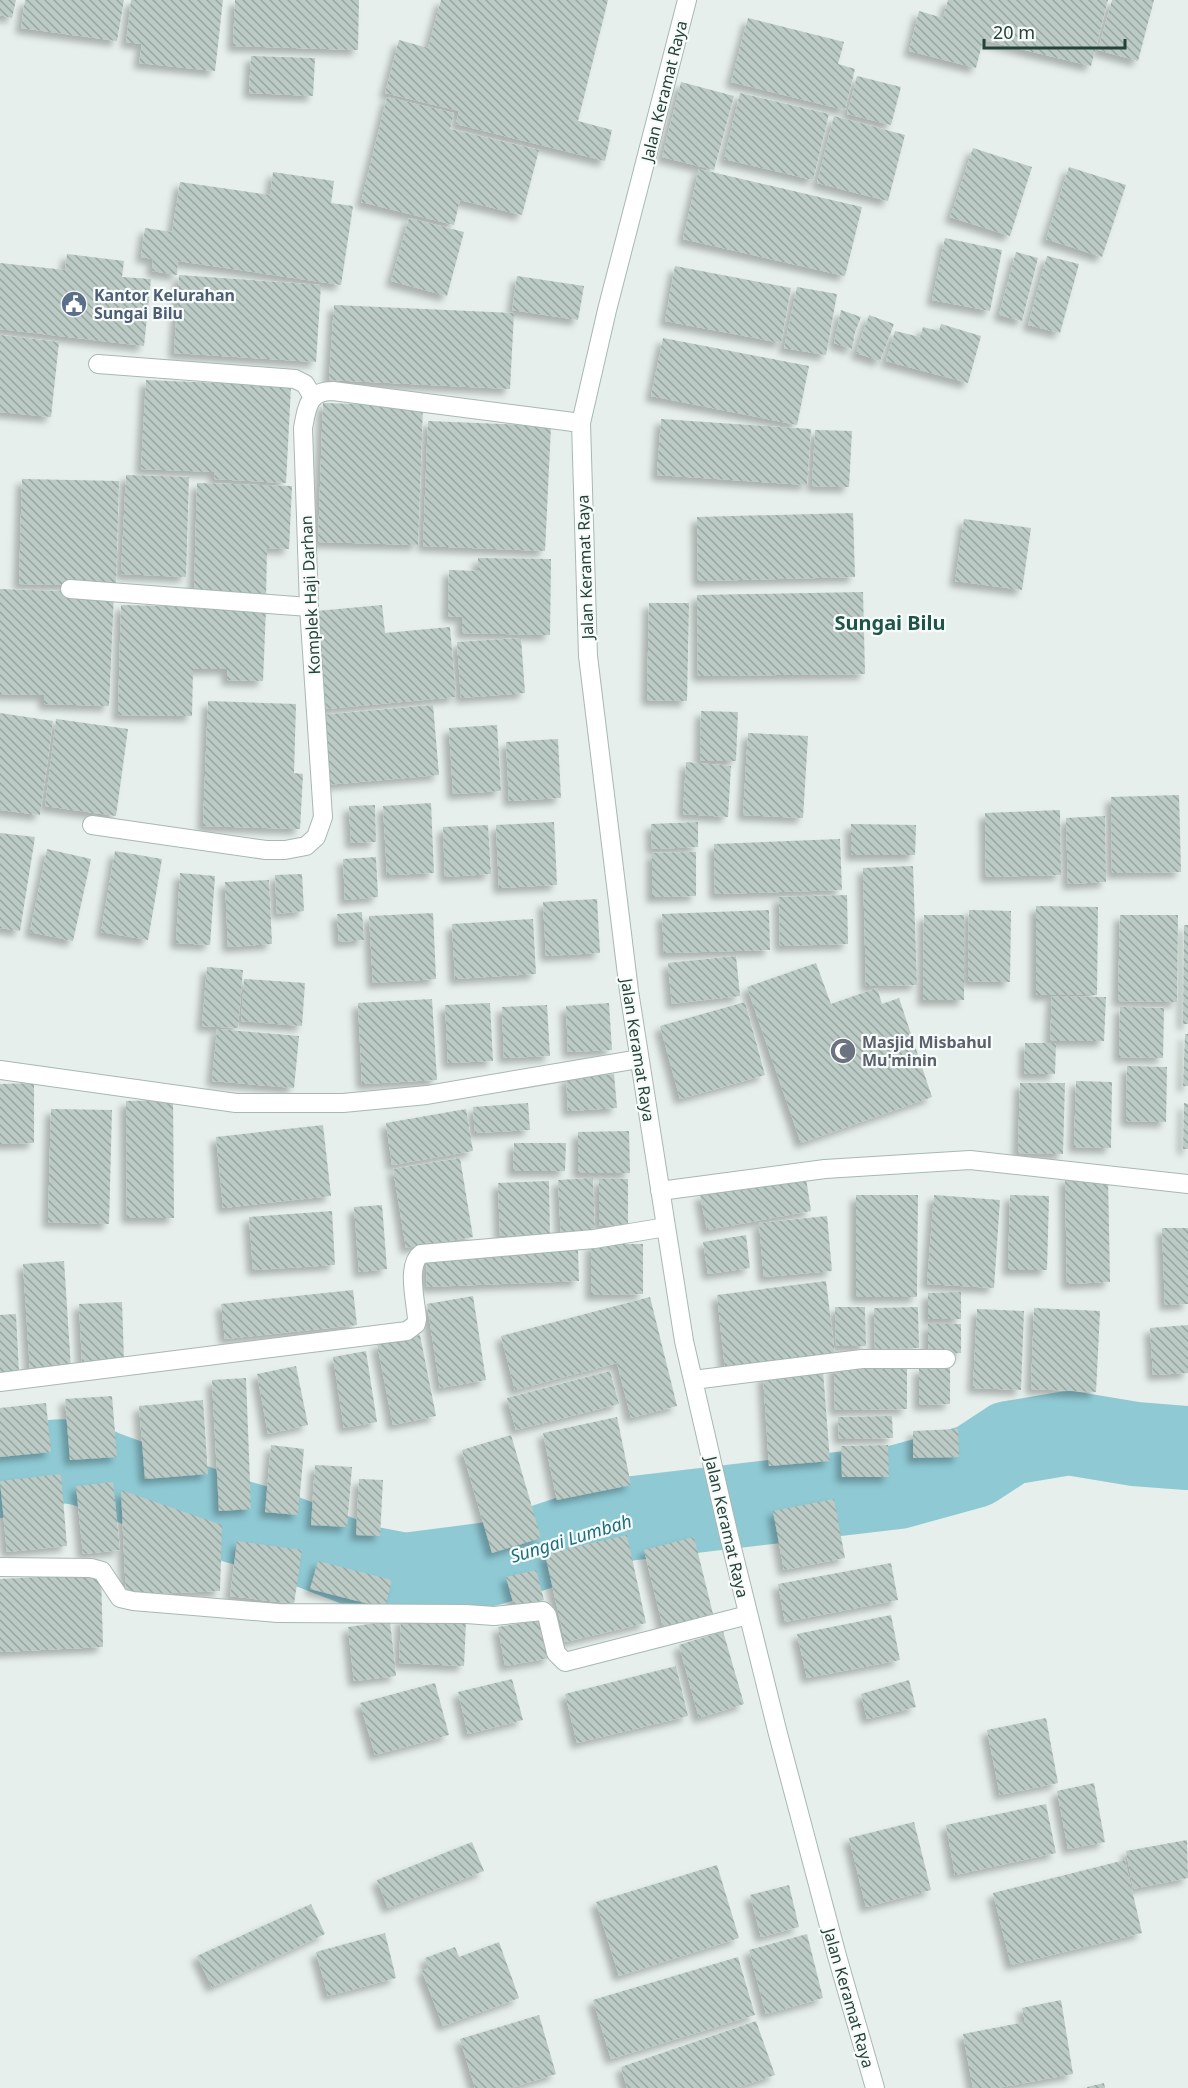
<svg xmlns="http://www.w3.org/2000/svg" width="1188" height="2088" font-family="'Noto Sans',sans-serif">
	<defs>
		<pattern id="building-back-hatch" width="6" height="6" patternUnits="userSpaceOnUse" patternTransform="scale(1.5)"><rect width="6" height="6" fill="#bbcac4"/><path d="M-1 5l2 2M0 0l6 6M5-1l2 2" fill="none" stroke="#98a6a0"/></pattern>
		<filter id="shadow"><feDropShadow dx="-5.5" dy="5.5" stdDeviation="3" flood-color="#0004"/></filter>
	</defs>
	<rect width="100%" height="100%" fill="#e6efeb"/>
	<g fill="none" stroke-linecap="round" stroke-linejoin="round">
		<path stroke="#8ec9d4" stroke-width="84" d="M0,1476c40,-12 63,-24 103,-4l132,49 35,10 93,36 42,8 85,-11 136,-45 272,-32 76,-21 35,-23 60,-10 66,11 53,4"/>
	</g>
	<path fill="url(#building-back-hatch)" filter="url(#shadow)" d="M0,0h16l-4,18 -12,-3z
		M25,0h99l-7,41 -96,-13z
		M131,0h92l-8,71 -76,-8 3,-19 -16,-2z
		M235,0h124l-1,50 -125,-4z
		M441,0h167l-30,121 34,9 -7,31 -149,-37 3,-13 -74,-18 14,-53 29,8z
		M948,0h160l-17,66 -108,-26 -7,28 -67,-17 10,-40 24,7z
		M1112,0h42l-16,61 -40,-11z
		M748,18l96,24 -6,22 17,5 -10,41 -114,-28z
		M251,56l64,2 -2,38 -64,-3z
		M857,76l44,11 -10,38 -44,-11z
		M681,82l53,14 -20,74 -52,-13z
		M740,93l89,21 -16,66 -89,-21z
		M387,97l67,16 -4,16 89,21 -17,65 -62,-15 -6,25 -93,-23z
		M834,116l71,19 -17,66 -71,-18z
		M973,148l59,19 -22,69 -60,-19z
		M1069,167l57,18 -24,72 -56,-18z
		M699,169l163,38 -17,69 -162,-37z
		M273,172l61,9 -3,22 22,3 -12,79 -163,-24 -1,14 -25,-4 1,-12 -12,-2 4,-29 27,4 8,-50 90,13z
		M409,218l55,14 -17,64 -56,-15z
		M945,238l57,12 -12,61 -58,-11z
		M1016,252l22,6 -16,63 -23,-6z
		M67,254l57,7 -2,16 29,2 -7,67 -144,-17v-66l65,7z
		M1047,256l32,8 -19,69 -32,-8z
		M675,266l116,22 -10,55 -116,-22z
		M179,275l142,10 -5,77 -142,-9z
		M517,276l67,10 -6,34 -66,-10z
		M797,287l40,7 -11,61 -42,-7z
		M334,305l180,8 -4,76 -181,-9z
		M841,310l20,7 -6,15 -3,17 -18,-6z
		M869,315l25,9 -14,37 -24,-8z
		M941,324l40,12 -13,47 -82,-22 9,-30 25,6 3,-10 16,4z
		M0,335l59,7 -8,75 -51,-5z
		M663,338l146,28 -12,59 -146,-29z
		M146,380l145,6 -5,97 -72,-4 1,-7 -74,-3z
		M323,403l100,3 -5,139 -100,-3z
		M661,419l150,10 -4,56 -150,-10z
		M428,421l123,5 -6,125 -122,-5z
		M815,430l37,1 -3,56 -37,-1z
		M126,475l63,2 -3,100 -65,-3z
		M22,479l97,2 -3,105 -97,-2z
		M197,483l95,3 -3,63 -22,-1 -1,49 -72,-3z
		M853,513l2,64 -157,4 -1,-64z
		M964,519l67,9 -9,62 -67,-9z
		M478,558l73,1 -1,76 -88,-2v-16l-14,-1 1,-46 29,1z
		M0,589l114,4 -5,113 -65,-2v-9l-44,-1z
		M863,592l2,82 -167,2 -1,-81z
		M649,603h40l-2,98 -40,-1z
		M121,605l145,3 -3,73 -36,-1v-11h-34l-1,47 -74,-1z
		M382,605l3,28 65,-6 6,70 -130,12 -9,-98z
		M521,638l4,55 -64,5 -4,-56z
		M208,701l88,3 -2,69 9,1 -3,55 -97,-3z
		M433,705l6,70 -113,10 -6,-70z
		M701,711l37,1 -2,49h-36z
		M0,713l53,8 -13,94 -40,-5z
		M56,719l72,10 -12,87 -71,-10z
		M497,725l4,66 -48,3 -4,-66z
		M748,733l60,3 -5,82 -60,-3z
		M558,739l3,59 -52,3 -3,-59z
		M686,762l45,4 -3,51 -45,-3z
		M1179,795l2,77 -69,1 -1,-76z
		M431,803l3,70 -47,2 -4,-69z
		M375,805l1,37 -25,1 -2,-37z
		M1060,810l1,65 -75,2 -1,-64z
		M1105,816l1,66 -38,2 -2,-66z
		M554,822l3,63 -58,3 -3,-63z
		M698,822v25l-46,2 -1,-25z
		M851,824l65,1 -1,30h-64z
		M488,825l3,49 -46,3 -2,-50z
		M0,833l35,4 -15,94 -20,-3z
		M840,839l2,51 -127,4 -1,-50z
		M47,849l44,10 -18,82 -43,-9z
		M115,851l47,8 -14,81 -47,-8z
		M696,852v44l-44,1v-44z
		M376,857l2,40 -33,3 -2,-41z
		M913,866l4,119 -51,1 -3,-118z
		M180,873l35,3 -5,69 -34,-2z
		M302,874l2,37 -27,3 -2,-39z
		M269,880l3,64 -44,3 -3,-65z
		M847,895l1,49 -68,2 -1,-49z
		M597,899l3,54 -54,3 -3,-54z
		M1036,906l62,1 -1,88h-61z
		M769,910l1,40 -106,3 -2,-39z
		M969,910l42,1 -1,71 -42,-1z
		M362,912l2,28 -25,2 -2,-28z
		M433,913l3,66 -63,4 -4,-67z
		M924,915h40v85h-41z
		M1120,915h58l-1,87 -59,-1z
		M533,919l3,55 -81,5 -3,-55z
		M1184,925h4v99h-5z
		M736,956l4,40 -68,8 -4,-41z
		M816,963l15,41 46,-16 5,16 17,-6 33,99 -131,46 -54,-156z
		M207,967l36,3 -5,58 -36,-2z
		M244,979l61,4 -3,43 -61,-5z
		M1052,996l54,1 -2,44h-54z
		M432,999l5,81 -75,4 -4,-81z
		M745,1002l20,73 -85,24 -20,-73z
		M490,1003l3,58 -45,2 -3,-58z
		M609,1003l3,47 -44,2 -2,-46z
		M547,1005l3,51 -46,2 -2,-51z
		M1120,1007l44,1 -1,50 -44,-1z
		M217,1029l82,7 -5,52 -82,-7z
		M1185,1034h3v52h-5z
		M1025,1043h31l-1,31h-31z
		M1127,1066l40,1 -1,55 -40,-1z
		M614,1074l3,34 -49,3 -2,-34z
		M1076,1081l36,1 -1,66 -37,-1z
		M34,1083v60l-34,1v-60z
		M1020,1083h45l-2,71 -45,-1z
		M173,1100l1,118h-47l-1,-117z
		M528,1103l2,27 -55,3 -2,-26z
		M1184,1103l4,1v45h-5z
		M51,1109l61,1 -3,114 -61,-2z
		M466,1109l7,42 -81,14 -6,-42z
		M323,1125l8,71 -108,12 -7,-71z
		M629,1131l1,42h-52v-41z
		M514,1143h52l-1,28h-52z
		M460,1158l13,79 -67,11 -13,-79z
		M1108,1177l2,105 -43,2 -2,-106z
		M593,1178l2,57 -34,2 -3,-57z
		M806,1178l5,33 -104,19 -7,-35z
		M599,1179h29v46l-29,1z
		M549,1181l1,53 -50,2 -2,-53z
		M856,1195h62l-1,102h-61z
		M934,1195l66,5 -6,88 -67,-4z
		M1010,1195l39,1 -2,74h-39z
		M382,1205l5,64 -28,3 -5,-65z
		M332,1211l3,54 -82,5 -4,-53z
		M827,1216l5,55 -68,6 -5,-54z
		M1162,1228h26v76l-23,1z
		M746,1235l4,33 -42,6 -5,-32z
		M591,1244h52v50l-52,1z
		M578,1250l1,31 -152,6 -1,-31z
		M64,1261l7,107 -41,3 -7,-107z
		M826,1281l9,74 -110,13 -8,-73z
		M353,1290l4,35 -132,14 -4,-35z
		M961,1292v27h-33v-26z
		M473,1296l13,84 -46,8 -13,-84z
		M650,1297l27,109 -46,12 -14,-55 -102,27 -14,-54z
		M122,1302l2,59 -42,2 -3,-59z
		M835,1307h30l1,39h-30z
		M918,1307l1,41 -44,1 -1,-41z
		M1034,1308l66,3 -4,81 -65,-3z
		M977,1309l47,2 -3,79 -48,-2z
		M16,1314l3,58 -19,1v-58z
		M928,1324h33v29h-33z
		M1188,1325v48l-35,2 -3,-47z
		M420,1335l16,81 -43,9 -16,-81z
		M366,1351l11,71 -33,6 -11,-71z
		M907,1364v45l-72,1 -1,-45z
		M296,1366l12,59 -40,9 -11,-60z
		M950,1367v37l-31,1v-37z
		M610,1371l9,33 -103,26 -9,-32z
		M823,1371l7,90 -61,5 -6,-91z
		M246,1378l5,131 -32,2 -7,-131z
		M112,1396l5,61 -47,3 -5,-61z
		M203,1400l5,74 -63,5 -6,-73z
		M46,1403l5,49 -51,5v-49z
		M892,1416l1,22 -54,1 -1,-22z
		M617,1417l14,68 -74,15 -14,-67z
		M958,1429l1,28 -46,1v-27z
		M511,1435l30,103 -49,15 -30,-103z
		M271,1445l33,4 -6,66 -33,-3z
		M888,1445l1,32h-47l-1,-31z
		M315,1465l37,2 -5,60 -36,-2z
		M61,1474l6,72 -60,6 -7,-71z
		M359,1479l24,1 -3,56 -24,-1z
		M113,1482l7,68 -37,4 -7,-68z
		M121,1490l101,35 -2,66 -94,4z
		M834,1499l11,59 -61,12 -11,-59z
		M627,1535l19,88 -81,19 -20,-88z
		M694,1537l19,77 -50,13 -19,-77z
		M237,1541l65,9 -8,54 -64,-8z
		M318,1561l74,19 -7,28 -75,-19z
		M891,1563l7,37 -113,22 -7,-38z
		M536,1570l8,30 -29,9 -9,-32z
		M101,1574l2,73 -103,5v-73z
		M891,1615l9,45 -93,18 -10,-44z
		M401,1618l65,3 -2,45 -65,-3z
		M543,1619l7,39 -45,8 -7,-39z
		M390,1621l6,55 -42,5 -6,-54z
		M723,1631l21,73 -45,14 -20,-73z
		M676,1666l12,50 -111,27 -12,-49z
		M512,1679l11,41 -55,14 -10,-42z
		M909,1680l7,27 -49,12 -6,-25z
		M435,1683l14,52 -74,20 -15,-52z
		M1046,1718l12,65 -58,12 -13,-65z
		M1094,1783l11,59 -37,7 -11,-58z
		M1046,1804l10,49 -101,22 -9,-50z
		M914,1822l17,68 -65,17 -17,-69z
		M1187,1840l1,38 -55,11 -7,-38z
		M472,1842l12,29 -96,37 -11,-28z
		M1125,1860l17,73 -131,32 -18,-72z
		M717,1865l22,73 -120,38 -23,-74z
		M789,1885l10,42 -38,10 -11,-42z
		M311,1904l14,30 -113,53 -15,-31z
		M385,1933l11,45 -68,18 -12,-44z
		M807,1934l16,64 -57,16 -17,-64z
		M499,1942l20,56 -76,28 -21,-55 6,-3 -3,-10 30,-11 4,10z
		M738,1957l17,58 -144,44 -18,-59z
		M1061,2000l12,74 -76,14h-24l-10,-54 62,-12 -3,-14z
		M539,2015l17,59 -45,14h-36l-15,-49z
		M756,2021l19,54 -39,13h-109l-6,-21z
		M1104,2083l1,5h-18v-1z"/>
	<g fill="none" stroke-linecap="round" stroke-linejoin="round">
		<g stroke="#a8b8b2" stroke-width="20">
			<path id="minor" d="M687,0l-80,310 -26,113 7,233 41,335 55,350 44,191 49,198 60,226 38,132
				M98,364l197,15 10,5 8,13
				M70,589l239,18
				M92,825l174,25h19l21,-4 10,-9 7,-20 -14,-210 -6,-179c4,-21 5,-37 30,-37l248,32
				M0,1070l236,33h107l84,-8 212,-36
				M660,1191l165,-22 145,-9 218,24
				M693,1380l169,-21h84
				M0,1382l407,-51 9,-7 1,-5c-1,-17 -11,-54 4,-65l173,-15 72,-12
				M0,1567l91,1 11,3 18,27 13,3 145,12 188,1 28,2 49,-5 4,4 9,38 9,9 183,-47"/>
		</g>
		<use href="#minor" stroke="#fff" stroke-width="18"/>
	</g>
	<defs>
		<g id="civic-disc" transform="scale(1.35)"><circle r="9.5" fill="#5c6f8a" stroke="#f7fbf9"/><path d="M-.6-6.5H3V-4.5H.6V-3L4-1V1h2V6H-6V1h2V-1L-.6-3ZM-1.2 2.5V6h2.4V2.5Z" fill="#fff"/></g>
		<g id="mosque-disc" transform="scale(1.35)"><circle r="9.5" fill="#6b7280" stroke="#f7fbf9"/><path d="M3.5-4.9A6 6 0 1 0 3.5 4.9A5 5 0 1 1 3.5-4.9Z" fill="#fff"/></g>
	</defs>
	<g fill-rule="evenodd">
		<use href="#civic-disc" x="74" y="304"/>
		<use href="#mosque-disc" x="843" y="1051"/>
	</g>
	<g text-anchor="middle" stroke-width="4.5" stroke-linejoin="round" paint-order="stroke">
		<g font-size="16" fill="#24423a" stroke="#f7fbf9">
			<text transform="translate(664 91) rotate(-76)" y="6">Jalan Keramat Raya</text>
			<text transform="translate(585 567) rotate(-92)" y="6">Jalan Keramat Raya</text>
			<text transform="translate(310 595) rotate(-93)" y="6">Komplek Haji Darhan</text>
			<text transform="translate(638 1050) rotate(81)" y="6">Jalan Keramat Raya</text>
			<text transform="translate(727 1527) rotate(77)" y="6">Jalan Keramat Raya</text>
			<text transform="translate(849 1998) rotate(74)" y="6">Jalan Keramat Raya</text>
		</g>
		<g font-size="16" font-weight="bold" fill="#4e5e75" stroke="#f7fbf9" text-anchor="start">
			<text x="94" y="301">Kantor Kelurahan<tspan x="94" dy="18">Sungai Bilu</tspan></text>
		</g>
		<g font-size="16" font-weight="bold" fill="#5b616d" stroke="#f7fbf9" text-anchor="start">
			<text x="862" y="1048">Masjid Misbahul<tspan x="862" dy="18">Mu'minin</tspan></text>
		</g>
		<g font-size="18" font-style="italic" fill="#1c6f80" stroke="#f7fbf9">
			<text transform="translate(571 1539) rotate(-17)" y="6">Sungai Lumbah</text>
		</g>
		<g font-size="20" font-weight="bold" fill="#1f5548" stroke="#f7fbf9">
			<text x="890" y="630">Sungai Bilu</text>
		</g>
	</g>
	<path d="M984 39v9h141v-9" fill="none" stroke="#24423a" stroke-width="3"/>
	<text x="993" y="39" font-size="18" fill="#24423a" stroke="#f7fbf9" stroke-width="4.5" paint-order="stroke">20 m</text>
</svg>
